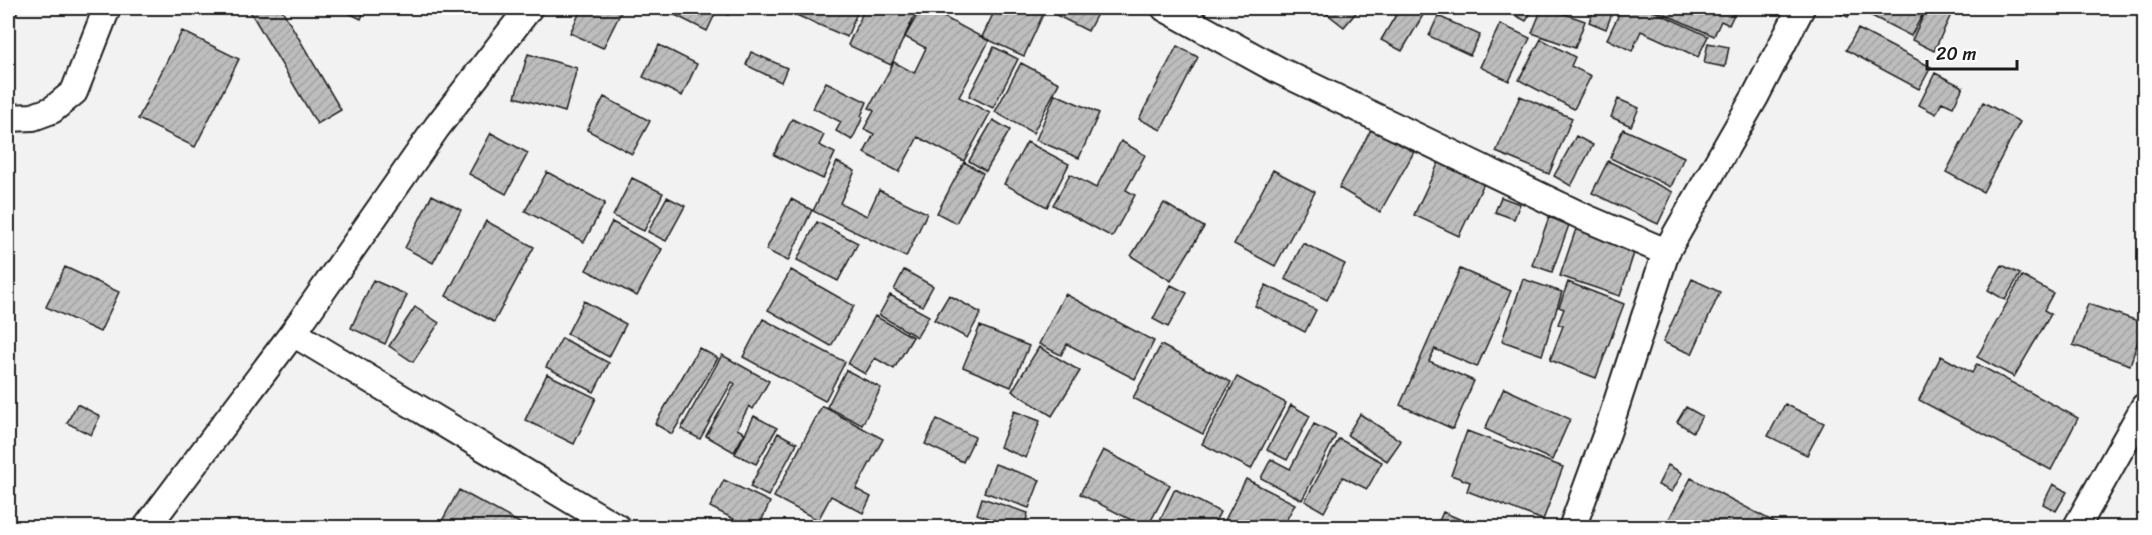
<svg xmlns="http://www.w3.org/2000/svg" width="2152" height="535" font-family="Sriracha,sans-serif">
	<defs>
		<pattern id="building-hatch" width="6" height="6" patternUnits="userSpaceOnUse" patternTransform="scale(1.5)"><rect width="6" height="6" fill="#bdbdbd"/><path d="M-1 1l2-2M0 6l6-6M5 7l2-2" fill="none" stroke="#a2a2a2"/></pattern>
	</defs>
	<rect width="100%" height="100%" fill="#f2f2f2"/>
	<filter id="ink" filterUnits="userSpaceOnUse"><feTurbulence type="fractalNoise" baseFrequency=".0167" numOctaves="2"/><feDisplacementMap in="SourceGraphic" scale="12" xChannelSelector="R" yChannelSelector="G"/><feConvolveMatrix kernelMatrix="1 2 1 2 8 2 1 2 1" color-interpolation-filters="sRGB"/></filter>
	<g filter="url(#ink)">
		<path fill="url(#building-hatch)" stroke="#1c1c1c" stroke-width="1.5" d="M8,8h11l-8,17 -3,-1z
			M248,8h33l60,102 -24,14z
			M338,8h28l-5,11z
			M582,8h41l-20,40 -33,-15z
			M661,8h71l-4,7 -11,-5 -10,21z
			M780,8h79l-12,29z
			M865,8h53l-27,57 -43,-20z
			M921,8h6l62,33 -30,56 31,16 -26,48 -46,-24 -19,35 -35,-19 10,-19 -10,-5 10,-18 -5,-3 25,-46 20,11 12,-25 -21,-11z
			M996,8h50l-22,48 -42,-19z
			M1050,8h50l-12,23 -40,-20z
			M1328,8h32l-16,19 -19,-15z
			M1400,8h10l13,7 -21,36 -21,-11z
			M1511,8h23l-8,13 -17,-9z
			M1542,8h6l37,13 -10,27 -43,-15z
			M1595,8h9l9,3 -7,18 -17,-7z
			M1622,8h25l61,28 -10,21 -57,-26 -9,20 -25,-12z
			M1651,8h86l-8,17 -8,-4 -7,15z
			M1828,8h24l-4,9z
			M1859,8h67l-15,28 -53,-27z
			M1927,8h27l-20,43 -22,-11z
			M1438,16l42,19 -10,20 -41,-19z
			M1500,24l30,14 -21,43 -29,-14z
			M1858,29l73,38 -12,22 -73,-39z
			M182,31l57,28 -44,88 -57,-28z
			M1541,39l34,18 -4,9 20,10 -17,33 -55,-29z
			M1708,43l21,4 -4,20 -21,-4z
			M659,45l38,19 -15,32 -39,-19z
			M1177,46l21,11 -37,73 -22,-11z
			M994,47l24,12 -25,49 -24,-12z
			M751,52l36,16 -6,14 -35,-17z
			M528,54l49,14 -12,44 -50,-15z
			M1021,63l38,20 -26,50 -38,-21z
			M1935,73l28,14 -10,20 -11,-5 -6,12 -17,-9z
			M826,82l41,20 -6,14 2,1 -11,23 -16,-9 5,-9 -28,-14z
			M1055,94l44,19 -20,45 -43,-18z
			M1520,96l52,22 -23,56 -53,-22z
			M604,97l46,24 -18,33 -45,-24z
			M1618,99l21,9 -8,18 -20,-9z
			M1983,102l37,20 -37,70 -37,-20z
			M792,119l32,16 -5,10 16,8 -12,26 -49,-24z
			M993,120l17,10 -24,41 -17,-10z
			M1372,128l42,24 -34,60 -41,-24z
			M1623,129l61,28 -13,30 -61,-29z
			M491,133l37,20 -22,41 -37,-20z
			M1576,136l17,9 -22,41 -17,-10z
			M1121,141l24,14 -19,35 9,5 -23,42 -59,-32 17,-31 26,14z
			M1027,142l42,22 -22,43 -43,-23z
			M1440,160l45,21 -26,55 -45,-21z
			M1608,161l65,31 -15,32 -66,-31z
			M837,162l18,9 -15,32 27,13 12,-26 48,23 -21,44 -93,-46z
			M964,162l19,11 -27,50 -19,-10z
			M1273,170l42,22 -40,74 -41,-22z
			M547,172l58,31 -21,39 -59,-31z
			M632,178l31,15 -19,38 -31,-15z
			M432,195l29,15 -28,53 -28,-15z
			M667,197l18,9 -19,35 -18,-9z
			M1501,197l19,7 -6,15 -19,-7z
			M791,199l21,11 -24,51 -22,-11z
			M1164,203l40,24 -33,54 -40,-25z
			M1549,217l20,8 -17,47 -20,-7z
			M486,221l48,26 -40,75 -48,-26z
			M612,222l50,27 -25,47 -51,-26z
			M817,222l41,21 -20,38 -41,-21z
			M1577,226l59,21 -16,49 -60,-20z
			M1303,243l42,21 -18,36 -42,-21z
			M2002,265l18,9 -15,26 -17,-10z
			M65,267l54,25 -19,40 -54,-25z
			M1460,269l51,22 -34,76 -42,-18 -6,12 45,20 -21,48 -53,-24z
			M791,270l63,36 -23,40 -63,-36z
			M904,270l29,16 -11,20 -28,-16z
			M2022,276l31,17 -9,17 7,4 -37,63 -37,-20z
			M1523,279l39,13 -20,63 -40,-14z
			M1692,279l28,13 -28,62 -29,-12z
			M373,280l34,15 -22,49 -34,-16z
			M1568,282l56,22 -28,74 -46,-18 13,-34 -5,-2 6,-15 -5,-2z
			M1171,285l16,8 -19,34 -15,-8z
			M1266,285l50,25 -11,22 -50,-26z
			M1065,294l89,47 -19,38 -68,-35 -6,11 -22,-11z
			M890,295l39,21 -12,21 -38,-22z
			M949,295l32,18 -14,25 -33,-18z
			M584,301l42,23 -17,33 -42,-23z
			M2088,304l56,19 -14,42 -57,-20z
			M415,307l24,16 -26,39 -24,-16z
			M875,316l38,21 -19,32 -19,-11 -10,16 -17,-10z
			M763,319l82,43 -20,39 -82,-44z
			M980,326l49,20 -18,41 -48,-20z
			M562,338l47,25 -15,29 -48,-25z
			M1161,345l70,37 -28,52 -70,-36z
			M1039,347l41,24 -28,45 -40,-25z
			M699,348l19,10 -46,76 -17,-10z
			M722,355l47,26 -16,28 -4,-3 -12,23 8,4 -11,19 -28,-16 29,-52 -3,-2 -32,57 -19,-10z
			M1941,356l31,17 5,-9 101,54 -27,52 -132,-70z
			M846,370l35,18 -19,37 -35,-18z
			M547,374l49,24 -22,46 -49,-24z
			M1237,377l49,26 -35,66 -49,-25z
			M1504,388l66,31 -18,41 -67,-31z
			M77,404l23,12 -9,19 -24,-12z
			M1785,404l39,19 -17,32 -39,-19z
			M1291,405l19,11 -23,44 -20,-10z
			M822,406l61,33 -27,50 15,8 -8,16 -32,-17 -13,24 -44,-23z
			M1686,407l16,9 -9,16 -16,-10z
			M1014,411l26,10 -14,37 -26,-11z
			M1360,414l41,27 -14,20 -40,-26z
			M754,416l23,12 -21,36 -21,-10z
			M937,419l38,18 -12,25 -38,-18z
			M1314,424l22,11 -34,65 -41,-22 10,-19 19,10z
			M1467,431l96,36 -20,53 -76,-29 3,-9 -19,-7z
			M778,433l19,10 -29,53 -18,-9z
			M1339,439l43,23 -15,27 -24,-12 -19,35 -19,-11z
			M1103,450l67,35 -23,43 -67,-34z
			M995,464l45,16 -11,28 -45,-16z
			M1668,465l14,8 -10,19 -14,-7z
			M1691,478l94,50h-100l-16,-9z
			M1246,479l49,25 -13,24h-61z
			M724,480l46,22 -12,26h-7l-41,-21z
			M2053,484l14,8 -11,19 -13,-7z
			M1175,489l45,23 -8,16h-56z
			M459,490l70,38h-91z
			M982,498l46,15 -4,15h-8l-39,-14z
			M1443,512l37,16h-44z"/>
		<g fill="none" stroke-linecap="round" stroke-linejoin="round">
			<g stroke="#1c1c1c" stroke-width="30">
				<path id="street" d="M1165,8l113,62 308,148 80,34
					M8,118l25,-1 19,-7 22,-18 33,-84
					M293,333l325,195
					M146,528l147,-195 144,-206 92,-119
					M1572,528l36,-98 58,-178 89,-155 46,-89
					M2076,528l68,-121"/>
			</g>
			<use href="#street" stroke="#fff" stroke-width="26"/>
		</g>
	</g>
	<rect width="2152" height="535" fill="none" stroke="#fff" stroke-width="30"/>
	<rect x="15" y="15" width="2122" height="505" fill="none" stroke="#1c1c1c" stroke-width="2" filter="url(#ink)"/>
	<path d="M1927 60v9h90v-9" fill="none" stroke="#1c1c1c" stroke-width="3"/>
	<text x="1936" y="60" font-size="18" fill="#1c1c1c" stroke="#ffffff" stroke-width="4.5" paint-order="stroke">20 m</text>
</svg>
